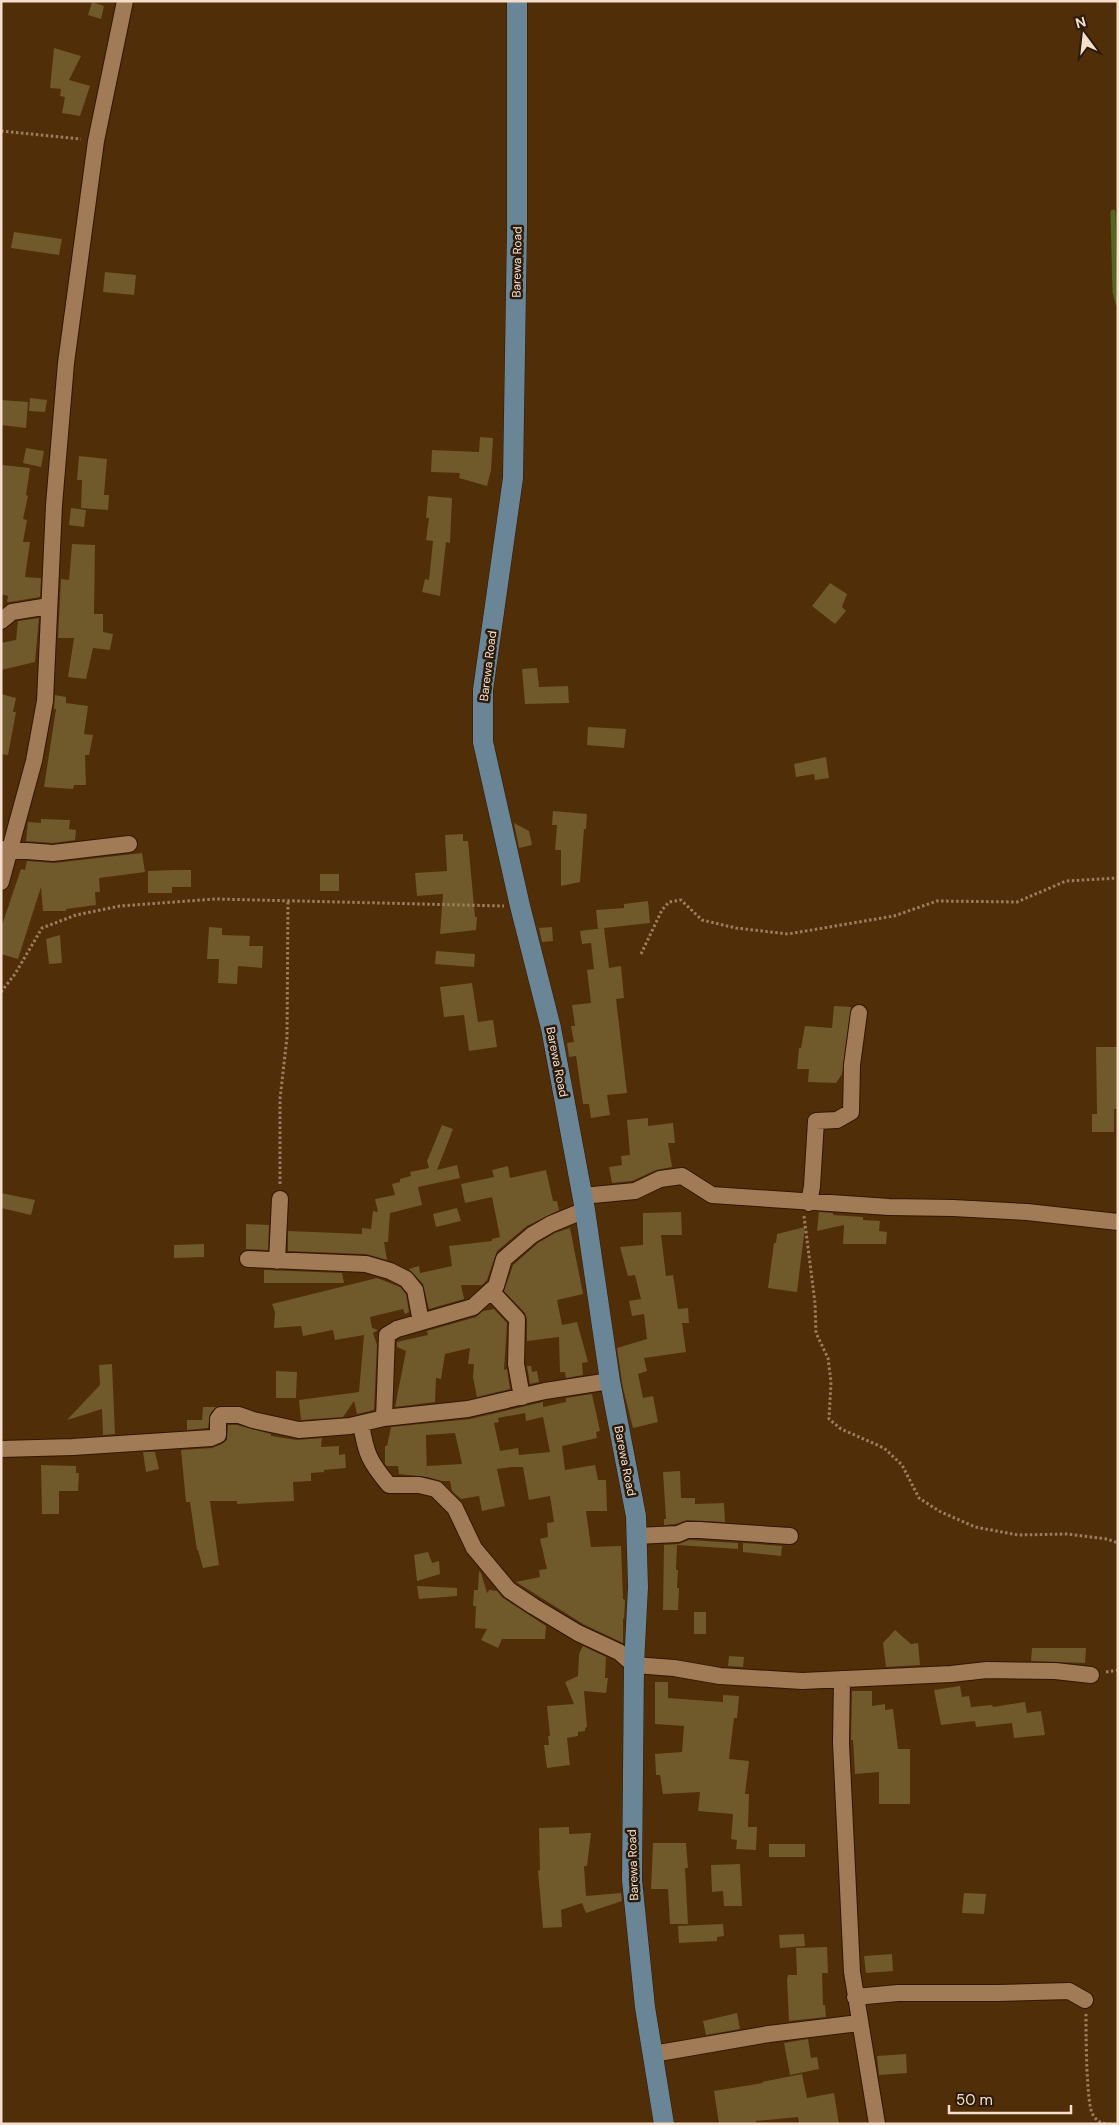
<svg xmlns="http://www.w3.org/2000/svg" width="1119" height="2125" font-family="'DM Sans',sans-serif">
	<rect width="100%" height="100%" fill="#502e08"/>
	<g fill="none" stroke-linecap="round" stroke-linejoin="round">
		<path stroke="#546721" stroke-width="5" d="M1113,212l2,80 3,11"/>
	</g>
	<path fill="#70592b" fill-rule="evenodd" d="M92,2l12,4 -3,13 -13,-4z
		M54,48l27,8 -12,24 21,6 -10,30 -18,-3 3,-16 -5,-1 1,-7 -11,-1z
		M14,232l48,7 -3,16 -48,-7z
		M105,272l31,3 -2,20 -31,-3z
		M30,398l17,2 -2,12 -16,-1z
		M1,400l27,2 -2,26 -25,-3z
		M480,437l13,1 -2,32 -4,16 -28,-8 1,-5 -29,-1 1,-22 47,2z
		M26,448l18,3 -3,16 -18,-4z
		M79,456l28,3 -3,36h5l-1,15 -27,-2 1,-28h-5z
		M2,465l28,3 -4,27 2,1 -5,23 4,1 -4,22h7l-5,35 16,1 -1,19 -30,5h-3l1,-6 -7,-2z
		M428,496l24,2 -2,45 -4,-1 -6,54 -18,-4 3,-13 4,1 4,-39 -7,-1 3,-22h-3z
		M71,508l15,2 -2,17 -15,-2z
		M72,544l23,1 -1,69h9v18l10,2 -3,16 -17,-2 -7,31 -18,-2 6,-39h-16l3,-59 8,1z
		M830,583l17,11 -5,13 4,4 -11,13 -23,-18z
		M39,618l-4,44 -34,8v-27l15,-3 2,-19z
		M537,668l2,19 29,-1 1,17 -44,1 -3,-35z
		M1,694l15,4 -3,14h3l-8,43 -7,-1z
		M55,695l11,2v6l22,3 -4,28 9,1 -4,20h-4l1,30h-12l-1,4 -29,-2 12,-78h-2z
		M588,727l38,2 -2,19 -37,-3z
		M826,757l3,21 -14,2 -1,-6 -18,3 -2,-13z
		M553,811l34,3 -1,15h-2l-4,53 -19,4v-36h-6l2,-25h-5z
		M41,819l29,1 -1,9 7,1 -1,10 -22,3 -27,-2 2,-19 13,1z
		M514,823l15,8 3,14 -13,3z
		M463,834v7h5l7,76h2l-1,13 -36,4 3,-40 -26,2 -2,-23 32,-2 -2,-36z
		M142,853l3,19 -46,6 1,14h-5l1,13 -30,4v2h-23l-2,-24 -23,72 -17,-5v-26l20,-59 4,1 2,-9 27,2z
		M174,870h17v17h-19v6h-24v-22z
		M320,874h19v17h-19z
		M648,901l2,22 -46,5 5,40 12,-2 3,32 -8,1 11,94 -20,2 3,20 -19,3 -2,-14h-6l-7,-48 -7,1 -2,-14 7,-1 -3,-16h4l-3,-21 19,-2 -4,-33 7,-1 -3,-26 -9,1 -2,-13 23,-3 -5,1 -2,-19 28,-2v-4z
		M209,927l13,1v7l28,1 -1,10h14l-1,22 -24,-2 -1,18 -19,-1 1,-24h-12z
		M552,927l1,14 -11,1 -3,-14z
		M60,935l2,28 -13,1 -3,-25z
		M436,951l39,3 -1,13 -39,-3z
		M472,983l6,39 15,-2 4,27 -28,4 -5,-36 -20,2 -4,-30z
		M834,1006l17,1 -9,67 -6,9 -28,-1 1,-13h-12l2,-21h2l4,-22 27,2z
		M1096,1047h22v62h-4v23h-22v-18h5z
		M648,1118v8l25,-3 2,20h-7l4,24 -16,3 -24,11 -20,2 -3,-16 13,-2 -1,-9 9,-1 -3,-35z
		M442,1125l11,4 -16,41 20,-5 3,13 -42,9 4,18 -32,8 -2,29h-4l3,18 -21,-6 -78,-3v-20l74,3v-6l9,1 2,-18 5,1 -3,-13 20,-4 -3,-11 8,-2v-3l11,-3 -1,-4 19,-4 -2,-7z
		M508,1166l2,12 36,-8 7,31h4l2,9 -32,16 -30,25 -10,29 -5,5h-21l3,14 -35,10 -6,-25 -14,-15 10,-3 1,7 32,-7 -3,-20 43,-5v-2l8,-2 -8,-40 -27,6 -4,-19 33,-7 -2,-7z
		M1,1193l34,7 -4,15 -30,-7z
		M457,1208l4,13 -25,6 -3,-13z
		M681,1212l1,23h-21l5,41 7,-1 5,34 10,-1 1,15h-7l4,29 -42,6 3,13 -9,3 5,24 10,-2 5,26 -25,6 -10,-40 -6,-40 30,-9 -3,-25 -12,2 -3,-15 12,-2 -6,-24 -7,1 -8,-29 23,-2v-32z
		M819,1212l14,1v2l30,2v3l17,1 -1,10 8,1 -1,12h-43l1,-19 -27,6z
		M246,1224l23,1 -1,25 -22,-1z
		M805,1227l-8,65 -29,-4 6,-45h2l1,-9z
		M570,1228l13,66 -26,6 5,25 15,-3 11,40 -6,1 1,12 -17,3 -1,-6h-5l-1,-35 -32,4v-22l-2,-6 -21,-22 9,-26 25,-22 17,-10z
		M204,1244v13l-30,1v-13z
		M264,1270l78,3 2,10h-80z
		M377,1278l23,9 6,7 3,18 -4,2 -2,-5 -33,8 2,11 6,2 -5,3 4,12 -3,65 -17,4 -3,-13 -11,16 -42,3 -2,-20 60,-8 5,-57 -29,5 -2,-10 -30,6 -2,-10 -27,2 1,-16 -3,-8z
		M494,1309l13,14 -3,47 3,-1 3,20 -33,8 -4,-20 1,-13h-6l2,-16 -25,6 -4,25 -5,-1 -1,24 -40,5 11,-56 -9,-4v-5l31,-7 -1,-4 49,-14 7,-6z
		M112,1364l3,70 -12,1 -1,-26 -35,11 33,-35 -1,-20z
		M527,1366h4l1,6 5,-1 2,11 -9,2z
		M276,1371l21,1 -1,26h-20z
		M592,1394l8,37 -4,1 1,6 -35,8 3,24 30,-5 3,15h8l1,31h-21l5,36 30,-1 2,53 2,1 -1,19 -1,-1v25l-40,-19 -67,-42 24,-5 -1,-7 8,-1 -7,-30 8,-2 -1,-14 7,-1 -4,-26 -21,4 -6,-33h-12l-14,2 8,37 -23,5 -3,-15 -18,3 -9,-8 -2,-10h-8l-15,-4v-11l35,-2 -7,-31 -29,2 1,42 -28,-3 -1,-8h-11l-2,-2v-18h2l4,-19 79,-8 73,-17v5l23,-5v-4zM525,1413l1,8 17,-4 7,35 -31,3 -1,-7 -18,3 -6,-28 5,-1 -1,-4z
		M203,1407h13l-6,7 -2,14 -21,2v-10h15z
		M228,1425h9l34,9v2l26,4 25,-2 -1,9 18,-1v9l6,-1 1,14 -22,2v2l-13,1v8l-18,1 1,19 -57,3v-3h-27l9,64 -16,3 -5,-18h-1l-7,-48h-4l-5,-52 31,-2 10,-4 5,-4z
		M143,1452h12l4,17 -13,3z
		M41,1465l35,1v7h3l-1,18h-19v23h-17z
		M680,1471l1,27h14v6l29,-1 1,19 -38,-2 -11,4 -12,1v-6h2l-3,-47z
		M689,1540l49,3v6l-61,-4 -1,25h2l-1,18h2l-1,22h-15l1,-65 15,-1z
		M743,1543l39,3 -1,10 -38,-4z
		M428,1552l4,11 7,-2 1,13 -23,7 -3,-26z
		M479,1571l2,2 6,20 2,-3 8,1 6,7 43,28 -1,13h-43l-4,9 -17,-8 6,-11 -12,-1 1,-22h-3l1,-16h4z
		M417,1586l40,2v8l-38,3z
		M694,1612h12v22h-12z
		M895,1630l16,14 7,-1 2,22 -34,2 -3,-24z
		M583,1646l23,11 -1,21h3l-2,15 -22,-2 3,36 -2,1v3l-7,1v4l-11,2 3,27 -23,3 -3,-23h5l-1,-9h2l-3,-30 27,-2 -9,-22 13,-6 1,-22z
		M1032,1648h54l-1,15 -54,-2z
		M729,1656l15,1 -1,10 -15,-1z
		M655,1682h13v16l55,4v-7l16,1 -2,22h-3l-5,41 20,2 -4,33h4l-1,33h9l-1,23 -20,-1 1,-9 -6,-1 2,-25 -35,-3 2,-19 -37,2 -3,-19h-4l-1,-21 27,-2 2,-26 -29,-2z
		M960,1686l2,11 7,-1 2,11 21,-2 1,2 32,-5 2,11 14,-2 4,24 -31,3 -2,-15 -36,4 -1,-6 -34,4 -7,-35z
		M852,1691h20v15l13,-2v6l8,-1 5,40h12v55h-31v-32l-24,2 -2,-34h-2z
		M569,1827v7l22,-1 -4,33h-3l2,30 35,-3 1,8 -36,12 -4,-10 -21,7 1,17 -19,1 -5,-57 2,-1 -1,-42z
		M653,1843h33l2,25h-3l3,56h-18l-2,-35h-17z
		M769,1844h36v13h-36z
		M740,1864l2,42h-18l-1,-15 -11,1 -1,-27z
		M964,1893l22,1 -2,20 -22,-1z
		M723,1924l1,12 -7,1v4l-38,2 -1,-17z
		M804,1934l1,12 -25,2 -1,-13z
		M827,1947l1,26h-6l1,32h2l1,12 -37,4 -2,-41 1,-5h9l-1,-27z
		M892,1954l1,17 -27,2 -2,-17z
		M737,2013l3,16 -34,6 -3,-14z
		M808,2039l3,19 6,-1 2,12 -29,6 -6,-32z
		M906,2054l1,19 -28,2 -2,-19z
		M802,2074l5,24 27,-5 5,31h-40l-1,-7 -42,4v3h-37l-5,-33 49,-8 -1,-1z"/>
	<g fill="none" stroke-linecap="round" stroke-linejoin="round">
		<g stroke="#301700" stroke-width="18">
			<path id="minor" d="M1,621l11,-9 37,-6
				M1,849l52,4 76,-9
				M1,882l33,-121 11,-60 9,-196 12,-142 30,-222 29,-140
				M582,1196l53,-5 25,-12 22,-3 30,19 177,12 64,1 74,4 91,10
				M809,1203l3,-17 4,-65 21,-1 14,-8 1,-47 7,-52
				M248,1259l118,5 24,7 16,8 9,11 6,32
				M277,1261l3,-62
				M491,1291l26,28 -1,45 6,33
				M384,1418l3,-83 10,-6 76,-22 23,-21 8,-27 28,-24 19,-11 34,-14
				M361,1424c5,30 8,37 28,61h30l17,4 19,19 19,40 35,42 24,16 45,27 41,19 15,13 40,3 46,8 82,5 149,-7 36,-4 68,1 36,4
				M1,1449l72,-2 138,-9 7,-3v-16l3,-4h18l14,5 46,10 51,-4 34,-8 84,-9 77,-18 65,-10
				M636,1536l42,-2 9,-4h12l91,6
				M842,1679l-1,64 11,229 25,152
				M855,1997l43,-4h99l72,-2 16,9
				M653,2054l116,-20 90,-11"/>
		</g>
		<g stroke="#301700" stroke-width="21">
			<path id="major" d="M517,1v228l-4,249 -30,212v52l37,164 31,122 34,182 25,171 26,135 2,71 -4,78 -2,215 13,127 19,117"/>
		</g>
		<path stroke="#9b7e60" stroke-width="3" stroke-dasharray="2.5 2.5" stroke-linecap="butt" d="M1,131l80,8
			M641,954l21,-44 7,-8 12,-2 21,20 34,8 52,6 106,-18 43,-15 80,1 49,-21 52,-3
			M1,992l14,-18 27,-46 34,-13 44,-9 95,-7 289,7
			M280,1184v-85l7,-62 1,-137
			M804,1216l11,87 1,30 12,25 3,24 -2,37 12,10 43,19 18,17 17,33 20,13 36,16 43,8 49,-1 40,5 11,4
			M1106,1672l12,-2
			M1086,2014c0,17 0,91 7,101 3,5 7,8 13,9"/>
		<use href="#minor" stroke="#a17a56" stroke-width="16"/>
		<use href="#major" stroke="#6a8596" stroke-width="20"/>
	</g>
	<g text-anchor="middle" stroke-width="5" stroke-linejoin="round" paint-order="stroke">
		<g font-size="12" fill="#f5dfcc" stroke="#2a1b0c">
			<text transform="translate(517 262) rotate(-89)" y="4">Barewa Road</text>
			<text transform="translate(488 666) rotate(-83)" y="4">Barewa Road</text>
			<text transform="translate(557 1062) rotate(79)" y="4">Barewa Road</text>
			<text transform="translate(625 1461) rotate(79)" y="4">Barewa Road</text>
			<text transform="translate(633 1865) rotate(-92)" y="4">Barewa Road</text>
		</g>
	</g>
	<rect width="1119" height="2125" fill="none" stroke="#f5dfcc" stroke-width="5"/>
	<g transform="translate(1084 35) rotate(345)" stroke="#2a1b0c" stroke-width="4" paint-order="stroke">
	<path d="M0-4L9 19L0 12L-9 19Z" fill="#f5dfcc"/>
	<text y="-8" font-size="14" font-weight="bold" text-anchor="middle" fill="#f5dfcc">N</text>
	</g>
	<path d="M949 2105v8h122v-8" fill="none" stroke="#f5dfcc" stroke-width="2.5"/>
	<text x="956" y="2105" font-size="15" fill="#f5dfcc" stroke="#2a1b0c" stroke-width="4" paint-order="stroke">50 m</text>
</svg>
